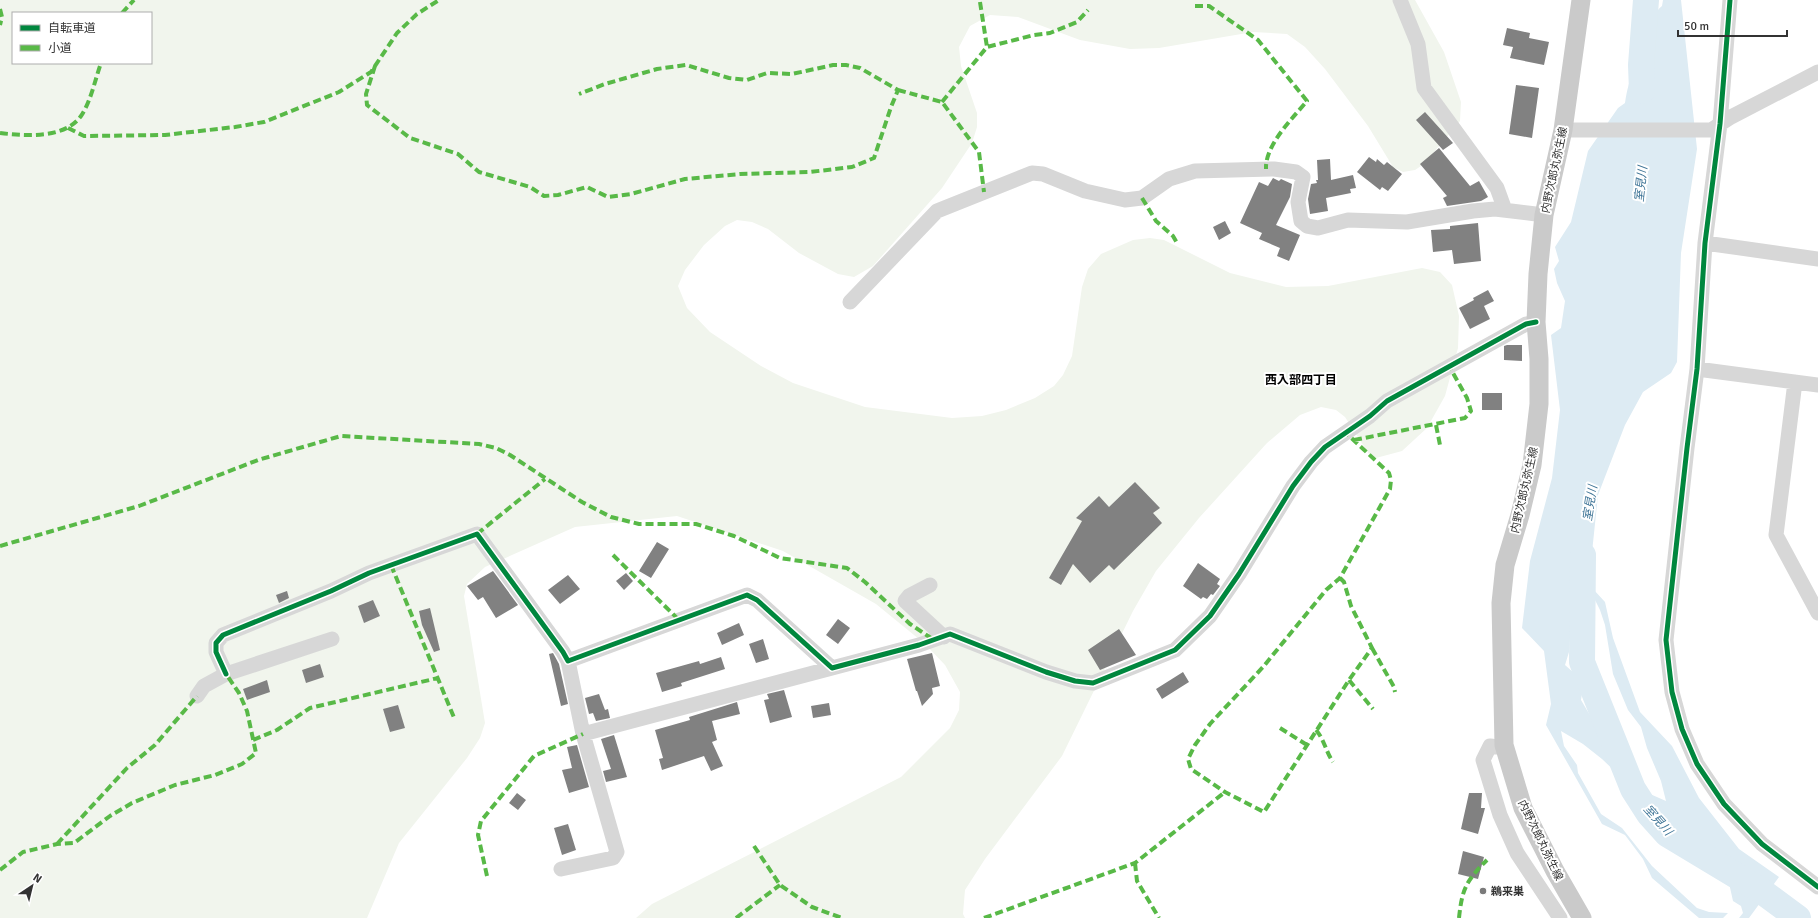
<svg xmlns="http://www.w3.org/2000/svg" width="1818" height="918" font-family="Signika,'Noto Sans JP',sans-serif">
	<rect width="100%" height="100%" fill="#fff"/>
	<path fill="#f1f5ed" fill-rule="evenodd" d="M0,0h1415l29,52 17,50 -1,19 -36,43 -9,6 -12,2 -10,-5 -25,-41 -43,-57 -20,-22 -18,-13 -34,-2 -94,16 -29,1 -50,-9 -62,-23 -28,-2 -20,11 -11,21 2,19 16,47v14l-5,16 -30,45 -69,78 -19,11 -16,-3 -39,-21 -31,-24 -16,-7 -15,-2 -12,6 -21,19 -19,25 -7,16 9,22 23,24 51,34 32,17 72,24 87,11 30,-2 24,-6 29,-12 19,-12 9,-11 9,-19 10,-69 6,-18 13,-15 32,-14 17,-2 14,2 66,33 56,14 42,-1 94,-18 18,4 12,13 7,31 -1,32 -13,48 -18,32 -25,23 -26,7 -7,-4 -24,-37 -9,-7 -15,-3 -21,8 -33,28 -68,75 -43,53 -23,40 -71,145 -77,103 -20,31 -2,24 2,4h-329l16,-14 249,-127 49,-49 9,-18 1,-18 -15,-27 -20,-21 -49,-40 -93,-53 -106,-35 -102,11 -90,40 -18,17 -3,12 21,127 -5,15 -13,20 -68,85 -32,75h-367zM13,13h138v50h-138z"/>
	<path fill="#ddebf3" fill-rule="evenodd" d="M1663,0h18l16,149 -16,104 -4,109 -6,11 -28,19 -18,33 -27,70 -7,67 3,28 11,12 8,36 27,74 32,34 27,52 40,51 40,28 -30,41h-10l4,-5 -2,-7 -8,-5 -8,-36 -59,-40 -43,-46 -21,-20 -19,-15 -22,-13 3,15 13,19 1,8 23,41 21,14 30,38 45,42 12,4 19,1 -5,5h-24l-47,-40 -9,-19 -18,-24 -23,-11 -56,-99 5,-21 -7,-53 -22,-23 8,-67 22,-83 8,-68 -9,-75 10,-7 4,-27 -8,-18 -3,-14 5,-8 -4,-14 16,-25 17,-71 30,-43 7,-5c4,-28 12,-41 27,-64 -3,-9 2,-28 10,-33zM1577,590h13l10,20 5,15 8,49 15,36 13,17 6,21 14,33 5,20 -16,-7 -12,-10 -4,-10 -29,-39 -4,-11 -10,-7 -10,-17c4,-21 -2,-22 -16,-35l4,-13 3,-40z"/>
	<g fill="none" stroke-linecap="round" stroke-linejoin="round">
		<path stroke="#ddebf3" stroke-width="26" d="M1642,91l-1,-26 5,-65
			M1583,555l-1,107 51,127 16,25 18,20 93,56 38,28"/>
	</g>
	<path fill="#818181" d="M1507,28l23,5 -1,5 20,4 -5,23 -34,-7 3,-11 -10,-2z
		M1516,85l23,3 -7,50 -23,-4z
		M1425,112l28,31 -10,7 -27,-30z
		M1439,148l31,38 9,-5 9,16 -7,4 -34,5 -4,-8 4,-2 -27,-32z
		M1369,157l7,5 1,-3 7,6 3,-3 15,12 -14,17 -6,-4 -2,3 -23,-18z
		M1330,159l1,21 22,-5 3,13 -6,1 1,4 -25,5 2,13 -18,3 -2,-15 3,-15 6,-1 -1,-3h2l-1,-20z
		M1273,178l6,3 2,-2 11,5 -2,13 -14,28 24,10 -11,26 -12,-5 3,-8 -21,-9 3,-6 -22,-10 19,-41 9,4z
		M1225,221l6,12 -12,7 -6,-13z
		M1478,223l3,38 -27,3 -2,-14 -19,2 -2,-22 19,-1v-3z
		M1488,290l6,11 -10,5 6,13 -20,10 -11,-21 15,-8 -1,-2z
		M1507,345h15v16l-18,-1v-14z
		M1482,393h20v17h-20z
		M1135,482l25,26 -7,5 9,10 -48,47 -5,-5 -19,18 -17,-19 -12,21 -12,-7 33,-57 -6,-3 23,-22 10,11z
		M657,542l12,7 -18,29 -12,-7z
		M1198,563l22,16 -3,5 3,2 -7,9 -2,-1 -4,5 -4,-2 -2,2 -18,-13z
		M493,571l25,34 -22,13 -13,-21 -5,3 -11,-14z
		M626,573l7,8 -9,9 -8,-9z
		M568,575l12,14 -20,15 -12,-14z
		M287,591l2,7 -10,5 -3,-8z
		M373,600l7,16 -16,7 -6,-17z
		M430,608l10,42 -6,2 -12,-27 -3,-14z
		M838,619l12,9 -12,16 -12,-9z
		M739,623l5,12 -22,10 -5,-12z
		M1119,629l17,26 -36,15 -12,-20z
		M763,639l6,20 -13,4 -7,-19z
		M553,653l6,11 9,40 -7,2 -12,-52z
		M932,653l8,33 -8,2 1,6 -11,12 -5,-15h-1l-9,-32z
		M721,657l4,12 -44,14 1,3 -20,6 -6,-19 43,-12 1,3z
		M320,664l4,13 -18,6 -4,-13z
		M1183,672l6,10 -27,17 -6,-10z
		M267,680l3,12 -23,8 -4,-11z
		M784,690l8,27 -22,6 -6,-23 5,-1 -2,-5z
		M599,694l6,16 3,-1 2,9 -14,3 -3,-8 -4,1 -4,-16z
		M737,702l3,12 -28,7 5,19 -5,2 11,24 -12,5 -7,-15 -42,14 -3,-11 4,-1 -8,-28 35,-10 -1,-3z
		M829,703l2,12 -18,3 -2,-12z
		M398,705l7,23 -15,4 -7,-23z
		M614,735l13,42 -21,5 -3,-11 8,-2 -10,-30z
		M577,745l12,42 -20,6 -7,-23 10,-2 -5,-21z
		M517,793l9,7 -8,10 -9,-7z
		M1469,793h13l-1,15h4l-7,26 -17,-5z
		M568,824l8,26 -14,5 -8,-27z
		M1463,851l21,6 -6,22 -20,-5z"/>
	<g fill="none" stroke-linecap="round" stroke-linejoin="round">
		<path stroke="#d7d7d7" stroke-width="15" d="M1400,0l18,44 6,44 73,100 8,22
			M1730,0l-10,124 -15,119 -8,126 -10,79 -21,192 6,52 10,37 15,35 27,40 38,40 56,43
			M1563,130h148l20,-13 87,-45
			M1705,243l113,16
			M850,302l87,-91 95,-38 11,1 42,17 40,9 17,-2 27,-19 26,-8 79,-2 22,3 7,5 -5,25 3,19 6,5 11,2 30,-8 59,2 66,-11 22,-2 49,6
			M1697,369l121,16
			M1795,382l-19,153 42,78
			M930,585l-21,11 -4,5 39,36
			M568,661l15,73
			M226,674l-10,-22v-9l7,-8 108,-44 38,-18 108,-39 86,118 5,9 179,-66 10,5 75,68 87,-23 31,-11 96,38 29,9 18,2 82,-33 35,-34 29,-42 54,-88 18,-24 14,-15 45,-31 17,-15 139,-77 10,-2
			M197,696l7,-10 22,-12 106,-35
			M1504,745l-5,2 -9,-1 -7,14 17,55 17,38 43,65
			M561,869l52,-11 4,-6 -34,-118 249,-66"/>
		<path stroke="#cacaca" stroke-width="19" d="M1581,0l-18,130 -19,85 -6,59 -2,48 3,37v45l-7,61 -12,50 -15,50 -4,38 3,142 19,63 32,63 27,47"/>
		<path stroke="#58b947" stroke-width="4" stroke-dasharray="8 4" stroke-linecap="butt" d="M980,2l7,45
			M1195,6h14l49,34 49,61c-15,18 -42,44 -41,68
			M0,9l2,8 -2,8
			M122,13l12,-13
			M375,66l-9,28 1,11 43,33 48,16 21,18 51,15 14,9 14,-1 29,-8 21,10 23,-3 54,-15 55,-5 70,-2 42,-5 22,-9 17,-51 7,-17 -38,-22 -14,-3h-13l-41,9 -25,-1 -20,7 -18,-2 -43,-13 -29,4 -52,15 -26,10
			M898,90l44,12 37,50 5,40
			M942,102l45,-55 47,-12 16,-2 27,-11 11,-12
			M68,128l16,8 81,-1 70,-8 29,-5 75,-30 32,-20 26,-39 20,-19 22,-14
			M0,133c25,3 65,6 81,-17 10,-15 14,-36 20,-53
			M1142,198l14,23 17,15 4,7
			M1436,425l4,20
			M1354,440l111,-22 6,-7 -4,-13 -18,-32
			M477,534l68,-55
			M0,546l139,-40 119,-46 83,-24 138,8 17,4 14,7 72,47 29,15 28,7h57l38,12 46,22 67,10 18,14 45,42 24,16
			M613,555l67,66
			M391,565l64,155
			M1340,578l4,4 7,24 21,42 -23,32 -85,132 -39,-20 -34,-23 -3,-10 7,-14 15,-21 53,-57 63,-77 14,-12 50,-89 1,-9 -2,-7 -43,-40
			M1372,648l22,39 1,5
			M1349,680l24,29
			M1280,728l27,17
			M1316,730c8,9 10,22 17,32
			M253,740l24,-10 33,-22 128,-30
			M57,844l70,-76 28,-23 42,-49
			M754,846l26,39 32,22 30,11
			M1135,863l2,18 22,37
			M0,870l23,-18 34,-8 17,-1 36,-27 22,-13 43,-18 40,-10 27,-11 14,-11 -9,-42 -8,-18 -13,-19
			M487,876l-9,-41 3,-14 53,-65 49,-22
			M736,918l44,-33
			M984,918l151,-55 90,-71
			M1459,918c3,-29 7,-37 28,-58"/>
		<g stroke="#fff" stroke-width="8">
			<path id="cycleway" d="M1730,0l-10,124 -15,119 -8,126 -10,79 -21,192 6,52 10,37 15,35 27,40 38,40 56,43
				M226,674l-10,-22v-9l7,-8 108,-44 38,-18 108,-39 86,118 5,9 179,-66 10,5 75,68 87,-23 31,-11 96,38 29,9 18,2 82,-33 35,-34 29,-42 54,-88 18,-24 14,-15 45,-31 17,-15 139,-77 10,-2"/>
		</g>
		<use href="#cycleway" stroke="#00873e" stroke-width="5"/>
	</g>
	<circle fill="#7a7a7a" stroke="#fff" stroke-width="1.5" cx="1483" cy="891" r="4"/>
	<g text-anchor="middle" stroke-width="4" stroke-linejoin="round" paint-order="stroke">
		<g font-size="11" fill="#333" stroke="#fff">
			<text transform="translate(1554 170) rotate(-78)" y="4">内野次郎丸弥生線</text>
			<text transform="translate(1524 490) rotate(-77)" y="4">内野次郎丸弥生線</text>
			<text transform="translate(1541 840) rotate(64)" y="4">内野次郎丸弥生線</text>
		</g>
		<g font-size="11" font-weight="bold" fill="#333" stroke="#fff" text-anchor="start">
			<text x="1491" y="895">鵜来巣</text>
		</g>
		<g font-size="12" font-style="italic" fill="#3f7597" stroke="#fff">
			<text transform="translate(1641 184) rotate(-84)" y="4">室見川</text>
			<text transform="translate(1590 503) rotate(-81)" y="4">室見川</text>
			<text transform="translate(1658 820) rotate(48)" y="4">室見川</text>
		</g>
		<g font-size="12" font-weight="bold" fill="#000" stroke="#fff">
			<text x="1301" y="384">西入部四丁目</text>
		</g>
	</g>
	<rect x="12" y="12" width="140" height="52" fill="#ffffff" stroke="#adadad"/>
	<rect x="20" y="25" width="20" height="6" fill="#00873e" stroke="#adadad"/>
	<text x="48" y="32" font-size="12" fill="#333333">自転車道</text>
	<rect x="20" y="45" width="20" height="6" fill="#58b947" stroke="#adadad"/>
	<text x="48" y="52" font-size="12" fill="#333333">小道</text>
	<g transform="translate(32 886) rotate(35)" stroke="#ffffff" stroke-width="3" paint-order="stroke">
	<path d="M0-3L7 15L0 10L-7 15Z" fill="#333333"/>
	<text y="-6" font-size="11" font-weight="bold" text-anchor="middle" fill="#333333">N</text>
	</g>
	<path d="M1678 30v6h109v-6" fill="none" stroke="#333333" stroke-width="2"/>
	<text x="1684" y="30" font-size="12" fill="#333333" stroke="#ffffff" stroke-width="3" paint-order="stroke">50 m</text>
</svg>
